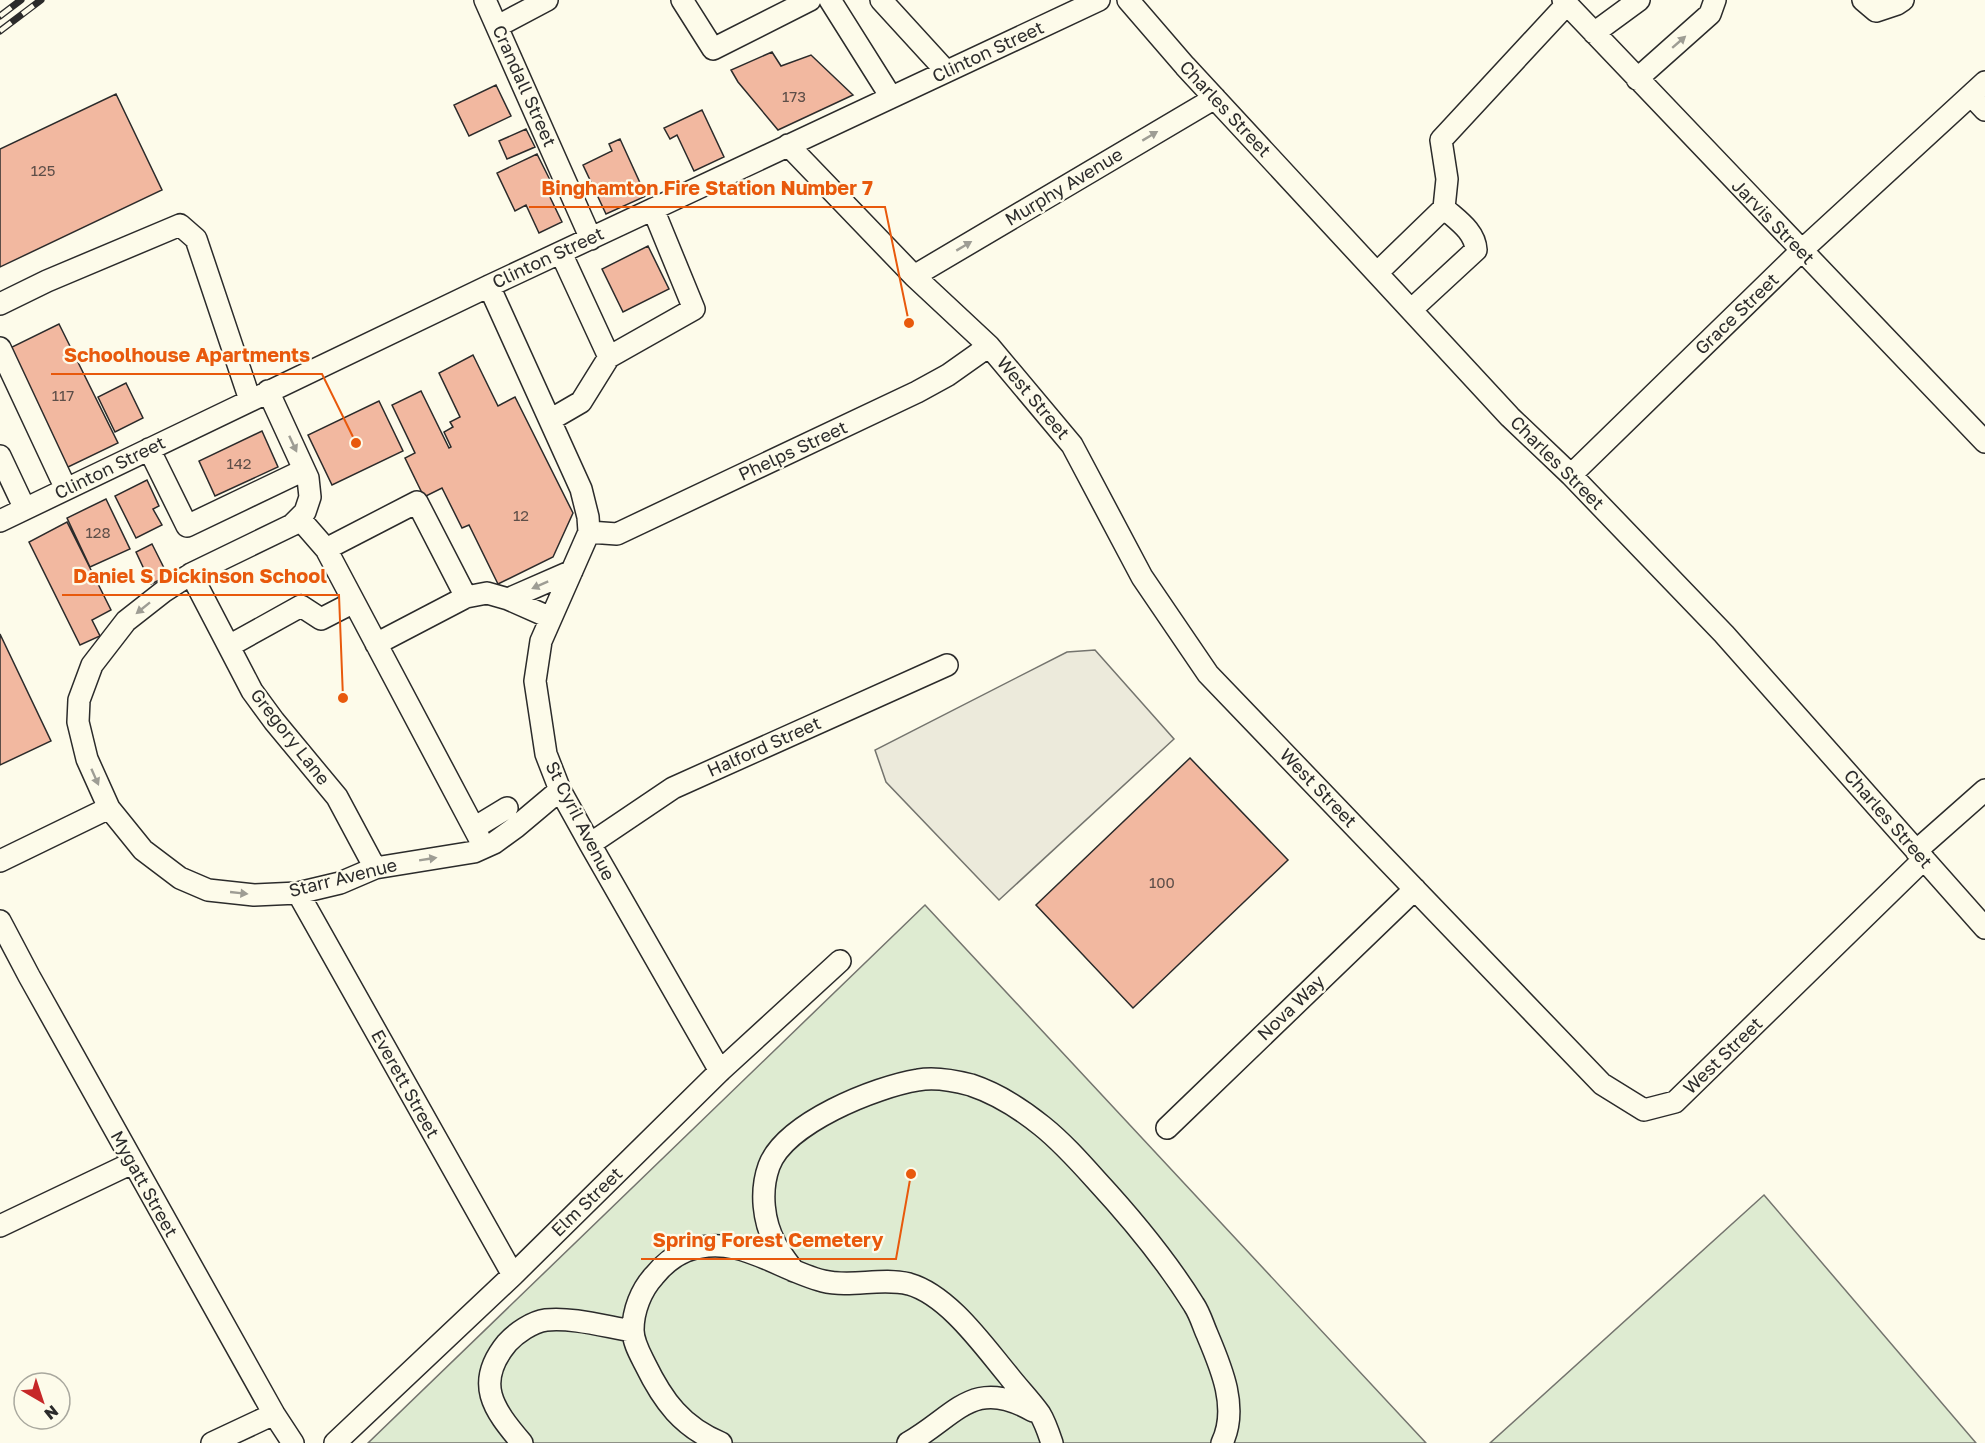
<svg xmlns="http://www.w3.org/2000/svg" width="1985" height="1443" font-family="'Golos Text',sans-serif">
	<rect width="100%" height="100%" fill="#fdfbea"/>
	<path fill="#deebd1" stroke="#74746e" stroke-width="1.5" d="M925,905l501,538h-1058z
		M1764,1195l212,248h-486z"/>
	<path fill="#eceadb" stroke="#74746e" stroke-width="1.5" d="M1095,650l79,89 -175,161 -113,-118 -11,-32 192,-98z"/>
	<path fill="#f2b8a0" stroke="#2b2b2b" stroke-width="1.5" d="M772,52l9,14 30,-11 42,40 -75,35 -40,-48 -7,-12z
		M496,85l15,31 -42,20 -15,-31z
		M116,94l46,96 -162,77v-118z
		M702,110l22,47 -30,14 -17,-36 -7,4 -6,-11z
		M526,129l9,18 -28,12 -8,-18z
		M620,139l26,57 -40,18 -23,-49 29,-14 -3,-7z
		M537,154l17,34 -6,5 14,29 -23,11 -13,-28 -11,6 -18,-38z
		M648,246l21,43 -46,23 -21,-43z
		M59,324l59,119 -52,25 -58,-119z
		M473,355l25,51 17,-9 58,116 -20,44 -55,27 -29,-59 -7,3 -20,-40 -18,9 -19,-39 10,-5 -23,-48 29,-14 28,57 2,-1 -7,-15 9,-5 -3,-5 10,-5 -21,-44z
		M126,383l17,35 -28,14 -17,-35z
		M379,401l24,50 -71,34 -24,-50z
		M262,431l16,36 -63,29 -16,-35z
		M147,480l12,26 -6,3 9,16 -26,13 -21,-42z
		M106,499l24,50 -40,18 -23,-49z
		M67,522l44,88 -19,10 8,16 -20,9 -51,-103z
		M152,544l16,32 -17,8 -15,-32z
		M0,634l51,107 -51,24z
		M1190,758l98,102 -155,148 -97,-103z"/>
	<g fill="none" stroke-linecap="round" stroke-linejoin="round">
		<g stroke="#2b2b2b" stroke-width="24">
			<path id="minor" d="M485,0l106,239
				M682,0l31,49 97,-49
				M830,0l61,97
				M881,0l65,71
				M1128,0l57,66 325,351 61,58 153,159 261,294
				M1563,0l422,442
				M1863,0l13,11 21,-7 6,-4
				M498,26l49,-26
				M1594,33l45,-33
				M1637,79l73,-65 5,-14
				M1971,95l14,15
				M788,145l126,131 75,70 83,99 70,132 66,97 394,410 42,26 31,-8 249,-243
				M561,253l48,104
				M1377,273l67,-65 3,-29 -6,-39 126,-136
				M914,276l301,-178
				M489,286l92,203 7,28 1,15 -48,109 -6,40 11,73 14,36 30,54 130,227
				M0,304l47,-23 133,-56 16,14 54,161
				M1411,310l65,-60c-1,-19 -19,-30 -32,-42
				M0,348l66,141
				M268,391l40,87 2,19 -5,15 -13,13 -101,49 -28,18 -37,29 -34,44 -13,35 -1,22 9,37 22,49 34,42 37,28 28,12 46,5 44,-2 42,-10 35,-15 99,-16 20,-9 22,-16 44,-37
				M550,420l31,-18 28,-45 85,-48 -41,-100
				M149,449l38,77 117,-56
				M0,456l25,53
				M1571,475l230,-224 184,-169
				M299,518l27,31 91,-47 49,95 21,-4 21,6 43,19
				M0,521l489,-235 610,-286
				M589,532l28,2 300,-142 31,-17 41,-29
				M326,549l158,298
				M191,574l61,117 22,30 63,76 38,71
				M508,599l64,-28
				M376,644l90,-47
				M229,646l72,-40 20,13 33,-17
				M474,828l33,-20
				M590,844l83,-56 274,-123
				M1916,851l69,-61
				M0,861l109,-53
				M298,893l215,382
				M0,921l29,55 245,438 19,29
				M1167,1128l248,-239
				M0,1226l132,-63
				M794,1271c-6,-8 -13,-17 -18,-26 -13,-23 -16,-54 -7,-79 16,-43 106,-79 149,-86 16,-3 38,1 53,5 27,9 50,24 71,41 20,16 37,35 54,54 36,39 70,80 98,125 6,9 9,20 13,29 14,33 32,74 15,109
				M212,1443l62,-29
				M335,1443l178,-168 207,-204 120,-110
				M522,1443c-29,-34 -48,-60 -15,-100 9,-10 25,-21 39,-23 26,-3 61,7 87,11
				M721,1443c-39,-16 -58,-42 -76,-79 -5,-10 -12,-22 -12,-34 0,-19 8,-40 21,-54 8,-10 20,-20 32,-25 51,-19 90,18 137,30 28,7 58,-4 86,3 39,11 74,61 99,91 10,13 22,25 32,39 5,8 9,20 12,29
				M908,1443c48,-27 65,-67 125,-32"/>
		</g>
		<use href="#minor" stroke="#fdfbea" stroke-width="21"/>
		<g stroke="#2b2b2b" stroke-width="7">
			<path id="rail" d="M0,16l21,-16
				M0,31l41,-31"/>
		</g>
		<use href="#rail" stroke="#fdfbea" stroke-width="4.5" stroke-dasharray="14" stroke-linecap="butt"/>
	</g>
	<defs><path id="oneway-solid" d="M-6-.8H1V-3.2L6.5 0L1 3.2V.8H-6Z" transform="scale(1.5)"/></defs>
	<g fill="#9e9d94">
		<use href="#oneway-solid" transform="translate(1679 42) rotate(-41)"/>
		<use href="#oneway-solid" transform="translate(1150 136) rotate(-31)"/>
		<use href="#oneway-solid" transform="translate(964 246) rotate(-31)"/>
		<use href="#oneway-solid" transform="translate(293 444) rotate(65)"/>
		<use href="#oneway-solid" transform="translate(540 585) rotate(156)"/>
		<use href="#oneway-solid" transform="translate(143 608) rotate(141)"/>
		<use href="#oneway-solid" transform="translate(95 777) rotate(66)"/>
		<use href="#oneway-solid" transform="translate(428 859) rotate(-9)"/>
		<use href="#oneway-solid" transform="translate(239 893) rotate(6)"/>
	</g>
	<g text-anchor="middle" stroke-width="4.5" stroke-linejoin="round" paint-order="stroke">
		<g font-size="15" fill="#5d4e48">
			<text x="794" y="102">173</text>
			<text x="43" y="176">125</text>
			<text x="63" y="401">117</text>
			<text x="239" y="469">142</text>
			<text x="521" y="521">12</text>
			<text x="98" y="538">128</text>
			<text x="1162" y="888">100</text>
		</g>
		<g font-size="18" fill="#2b2b2b" stroke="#fdfbea">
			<text transform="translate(988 52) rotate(-25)" y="6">Clinton Street</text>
			<text transform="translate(524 86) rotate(66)" y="6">Crandall Street</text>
			<text transform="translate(1225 109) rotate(47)" y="6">Charles Street</text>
			<text transform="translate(1064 187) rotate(-31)" y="6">Murphy Avenue</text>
			<text transform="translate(1773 222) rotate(46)" y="6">Jarvis Street</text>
			<text transform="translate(548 258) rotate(-25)" y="6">Clinton Street</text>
			<text transform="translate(1737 314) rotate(-44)" y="6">Grace Street</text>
			<text transform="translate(1033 398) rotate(50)" y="6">West Street</text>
			<text transform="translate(793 451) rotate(-25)" y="6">Phelps Street</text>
			<text transform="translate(1557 463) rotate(45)" y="6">Charles Street</text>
			<text transform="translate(110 468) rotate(-26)" y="6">Clinton Street</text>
			<text transform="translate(290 737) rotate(52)" y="6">Gregory Lane</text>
			<text transform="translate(764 747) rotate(-24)" y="6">Halford Street</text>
			<text transform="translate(1318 788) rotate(46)" y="6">West Street</text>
			<text transform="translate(1888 819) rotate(49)" y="6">Charles Street</text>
			<text transform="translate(580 821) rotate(63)" y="6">St Cyril Avenue</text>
			<text transform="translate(343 878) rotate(-14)" y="6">Starr Avenue</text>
			<text transform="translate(1291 1008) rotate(-44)" y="6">Nova Way</text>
			<text transform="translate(1723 1056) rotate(-44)" y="6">West Street</text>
			<text transform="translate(405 1084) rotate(61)" y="6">Everett Street</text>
			<text transform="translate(144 1184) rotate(61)" y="6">Mygatt Street</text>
			<text transform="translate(587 1202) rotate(-44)" y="6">Elm Street</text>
		</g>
	</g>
	<path fill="none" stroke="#e8590c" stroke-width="2" d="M909 323L885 207H529M356 443L322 374H51M343 698L339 595H62M911 1174L896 1259H641"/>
	<g fill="#e8590c" stroke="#fdfbea" stroke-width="2">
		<circle cx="909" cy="323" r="6"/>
		<circle cx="356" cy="443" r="6"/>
		<circle cx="343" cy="698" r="6"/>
		<circle cx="911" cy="1174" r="6"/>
	</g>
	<g font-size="20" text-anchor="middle" font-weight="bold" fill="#e8590c" stroke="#fdfbea" stroke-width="4.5" stroke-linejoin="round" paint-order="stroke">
		<text x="707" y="195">Binghamton Fire Station Number 7</text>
		<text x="187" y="362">Schoolhouse Apartments</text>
		<text x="200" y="583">Daniel S Dickinson School</text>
		<text x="768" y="1247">Spring Forest Cemetery</text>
	</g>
	<g transform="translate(42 1401) rotate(141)"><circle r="28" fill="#fdfbea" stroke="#a9a89e" stroke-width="1.5"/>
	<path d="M0-4.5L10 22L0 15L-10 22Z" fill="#c62828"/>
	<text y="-9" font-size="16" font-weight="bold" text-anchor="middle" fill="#2b2b2b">N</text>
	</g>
</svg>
